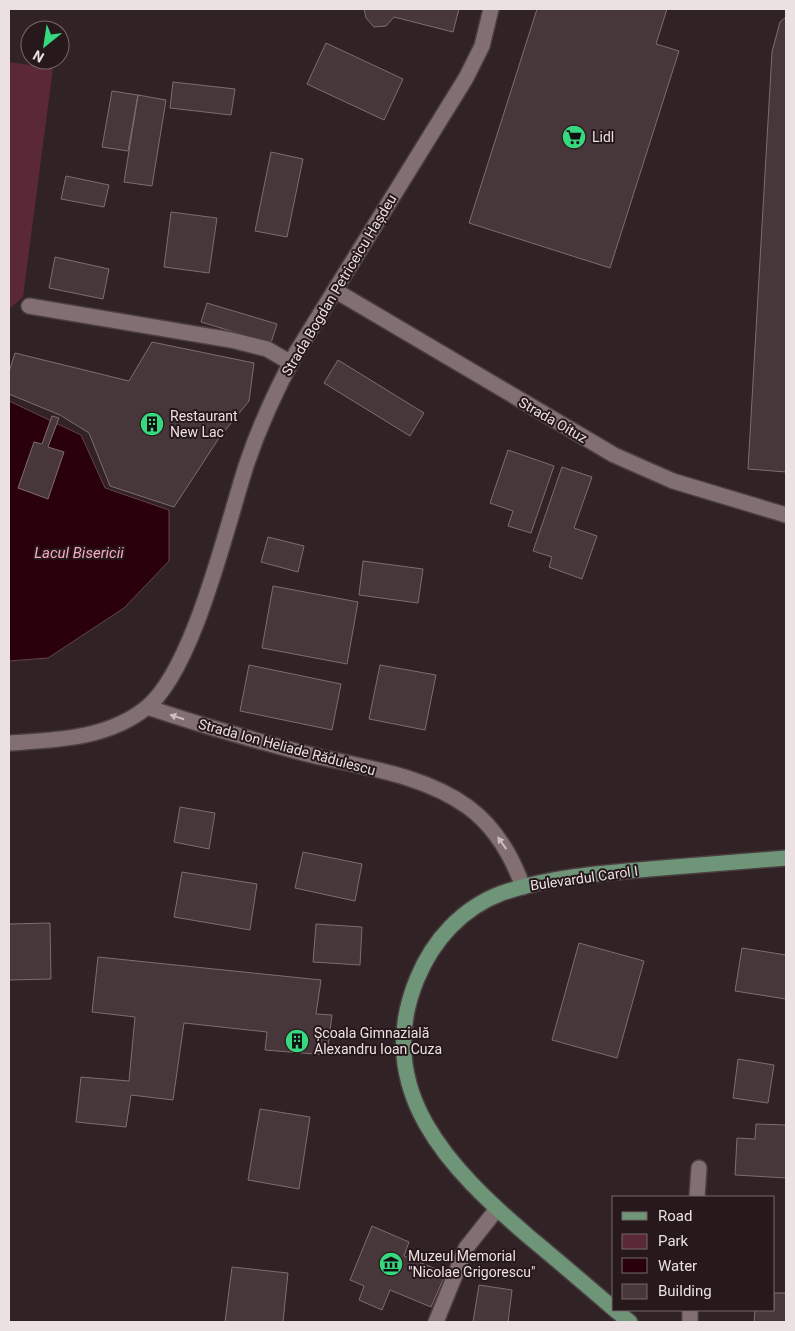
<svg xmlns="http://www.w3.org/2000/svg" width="795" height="1331" font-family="Roboto,sans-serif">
	<rect width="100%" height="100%" fill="#312225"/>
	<path fill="#5b2835" d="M9,62l44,6 -30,229 -14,12z"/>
	<path fill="#29000c" stroke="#63434c" d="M9,401l72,34 24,53 64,22v51l-45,47 -76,50 -39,3z"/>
	<path fill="#48373a" stroke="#7f6c6f" d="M364,9h-1h96l-6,23 -59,-15 -8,9 -12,1 -8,-9z
		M537,9h130l-11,35 23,7 -69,217 -141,-45z
		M786,17v455l-38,-3 24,-417 8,-30z
		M326,43l77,36 -19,41 -77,-36z
		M173,82l62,7 -4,26 -61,-7z
		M112,91l26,4 -10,56 -26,-4z
		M138,95l28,5 -14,86 -28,-4z
		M271,152l32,7 -16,78 -32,-6z
		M66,176l43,9 -5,22 -43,-8z
		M171,212l46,6 -8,55 -45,-6z
		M55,257l54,12 -6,30 -54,-11z
		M207,303l70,21 -6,19 -70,-21z
		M152,342l102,21 -5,38 -30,37 -45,69 -64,-21 -21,-53 -29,-18 -51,-21v-22l6,-19 114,28z
		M338,360l86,53 -14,23 -86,-53z
		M52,416l7,2 -11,29 16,5 -16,47 -30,-11 16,-46 8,2z
		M508,450l46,16 -23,67 -23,-7 5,-15 -23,-8z
		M562,467l30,10 -18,51 23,8 -15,43 -33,-12 3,-10 -19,-6z
		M268,537l36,9 -6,26 -37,-10z
		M363,561l60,8 -5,34 -59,-8z
		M273,586l85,16 -11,62 -85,-16z
		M249,665l92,19 -9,46 -92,-19z
		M380,665l56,10 -11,55 -56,-11z
		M180,807l35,6 -6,36 -35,-7z
		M303,852l59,12 -7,37 -60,-13z
		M182,872l75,12 -7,46 -76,-13z
		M50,923l1,56 -42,1v-56z
		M316,924l46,3 -2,38 -47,-3z
		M579,943l65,18 -27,97 -65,-18z
		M742,948l44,7v44l-51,-8z
		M98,957l223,23 -5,34 16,1 -5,40 -62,-5 2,-18 -83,-9 -11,77 -42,-5 -5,32 -50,-5 5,-45 48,4 6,-64 -43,-5z
		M738,1059l36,6 -6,38 -35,-5z
		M260,1109l50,8 -11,72 -51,-9z
		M756,1124l30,1v53l-51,-3 2,-37 18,1z
		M372,1226l37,16 -5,14 42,17 -15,34 -41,-17 -8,20 -23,-10 5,-14 -14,-6z
		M232,1267l56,6 -5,49h-58z
		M479,1285l33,5 -4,32h-35z
		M774,1293h12v29h-32l1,-12h19z"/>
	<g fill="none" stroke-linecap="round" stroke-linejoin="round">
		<g stroke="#4b3e41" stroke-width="18">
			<path id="lane" d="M29,306l202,34 36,9 24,14"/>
		</g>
		<g stroke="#4b3e41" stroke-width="18">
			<path id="street" d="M697,1197l2,-29
				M436,1322l30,-74 31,-39
				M690,1322v-12"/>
		</g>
		<g stroke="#4b3e41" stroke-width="18">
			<path id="secondary" d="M336,291l278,164 59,26 113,34
				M147,707c53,18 106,33 160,47 54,13 115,20 161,53 27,20 44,49 55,80
				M9,743c47,-3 98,-4 137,-35 48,-38 81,-184 101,-245 13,-38 30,-75 49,-110l170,-275 16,-32 9,-37"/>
		</g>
		<g stroke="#4b3e41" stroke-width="18">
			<path id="primary" d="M614,1309c-29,-25 -57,-49 -86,-73 -78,-67 -157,-146 -111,-257 16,-39 45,-71 85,-86 47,-16 98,-20 147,-24 46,-4 92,-7 137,-11
				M615,1310l15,12"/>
		</g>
		<use href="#lane" stroke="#826f72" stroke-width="15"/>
		<use href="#street" stroke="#826f72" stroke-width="15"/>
		<use href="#secondary" stroke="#826f72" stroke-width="15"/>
		<use href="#primary" stroke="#6e9578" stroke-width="15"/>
	</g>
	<defs><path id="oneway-solid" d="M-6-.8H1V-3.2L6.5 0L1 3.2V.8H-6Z" transform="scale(1.25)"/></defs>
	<g fill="#ccbec0">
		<use href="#oneway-solid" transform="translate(177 717) rotate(-162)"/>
		<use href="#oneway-solid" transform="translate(502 843) rotate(-125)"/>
	</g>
	<defs>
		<g id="supermarket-disc" transform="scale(1.25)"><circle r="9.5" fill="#37d880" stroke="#27181b"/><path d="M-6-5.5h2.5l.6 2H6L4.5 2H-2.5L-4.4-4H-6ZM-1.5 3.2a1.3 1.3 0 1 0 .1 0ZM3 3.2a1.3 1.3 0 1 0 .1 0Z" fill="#111"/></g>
		<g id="building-disc" transform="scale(1.25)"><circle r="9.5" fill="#37d880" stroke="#27181b"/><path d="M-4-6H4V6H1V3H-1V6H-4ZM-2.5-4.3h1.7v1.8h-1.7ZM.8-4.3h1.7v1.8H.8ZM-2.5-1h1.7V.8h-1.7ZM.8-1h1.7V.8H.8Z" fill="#111"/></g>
		<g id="museum-disc" transform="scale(1.25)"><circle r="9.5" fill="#37d880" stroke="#27181b"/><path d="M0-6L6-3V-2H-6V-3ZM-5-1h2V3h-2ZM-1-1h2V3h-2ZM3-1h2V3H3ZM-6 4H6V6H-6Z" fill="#111"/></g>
	</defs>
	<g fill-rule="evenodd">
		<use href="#supermarket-disc" x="574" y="137"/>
		<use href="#building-disc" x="152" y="424"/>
		<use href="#building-disc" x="297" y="1041"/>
		<use href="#museum-disc" x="391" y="1264"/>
	</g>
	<g text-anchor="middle" stroke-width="4" stroke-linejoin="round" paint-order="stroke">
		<g font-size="14" fill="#ebe0e2" stroke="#27181b" text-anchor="start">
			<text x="592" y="142">Lidl</text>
			<text x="170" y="421">Restaurant<tspan x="170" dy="16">New Lac</tspan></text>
			<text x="314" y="1038">Școala Gimnazială<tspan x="314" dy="16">Alexandru Ioan Cuza</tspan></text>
			<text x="408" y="1261">Muzeul Memorial<tspan x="408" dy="16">"Nicolae Grigorescu"</tspan></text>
		</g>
		<g font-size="14" fill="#ebe0e2" stroke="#27181b">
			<text transform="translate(339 285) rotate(-59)" y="5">Strada Bogdan Petriceicu Hașdeu</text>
			<text transform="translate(553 420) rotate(30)" y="5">Strada Oituz</text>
			<text transform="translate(287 747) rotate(15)" y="5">Strada Ion Heliade Rădulescu</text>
			<text transform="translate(584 878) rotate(-8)" y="5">Bulevardul Carol I</text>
		</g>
		<g font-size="15" font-style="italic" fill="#f8abbb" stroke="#27181b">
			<text x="79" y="558">Lacul Bisericii</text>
		</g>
	</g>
	<rect width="795" height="1331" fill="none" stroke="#ebe0e2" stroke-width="20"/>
	<rect x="612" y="1196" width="162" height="115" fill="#27181b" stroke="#75686b"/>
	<rect x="622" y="1212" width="25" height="8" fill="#6e9578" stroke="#75686b"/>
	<text x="658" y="1221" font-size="15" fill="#ebe0e2">Road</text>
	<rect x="622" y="1234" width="25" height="15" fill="#5b2835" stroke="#75686b"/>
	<text x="658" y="1246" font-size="15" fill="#ebe0e2">Park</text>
	<rect x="622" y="1258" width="25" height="15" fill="#29000c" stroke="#75686b"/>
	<text x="658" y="1271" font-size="15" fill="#ebe0e2">Water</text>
	<rect x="622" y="1284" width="25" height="15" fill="#48373a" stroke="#75686b"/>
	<text x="658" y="1296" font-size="15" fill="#ebe0e2">Building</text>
	<g transform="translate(45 45) rotate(210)"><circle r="24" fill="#27181b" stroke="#75686b"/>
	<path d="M0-4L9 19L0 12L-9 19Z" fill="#37d880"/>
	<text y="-8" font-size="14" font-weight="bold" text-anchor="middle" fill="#ebe0e2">N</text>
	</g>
</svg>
